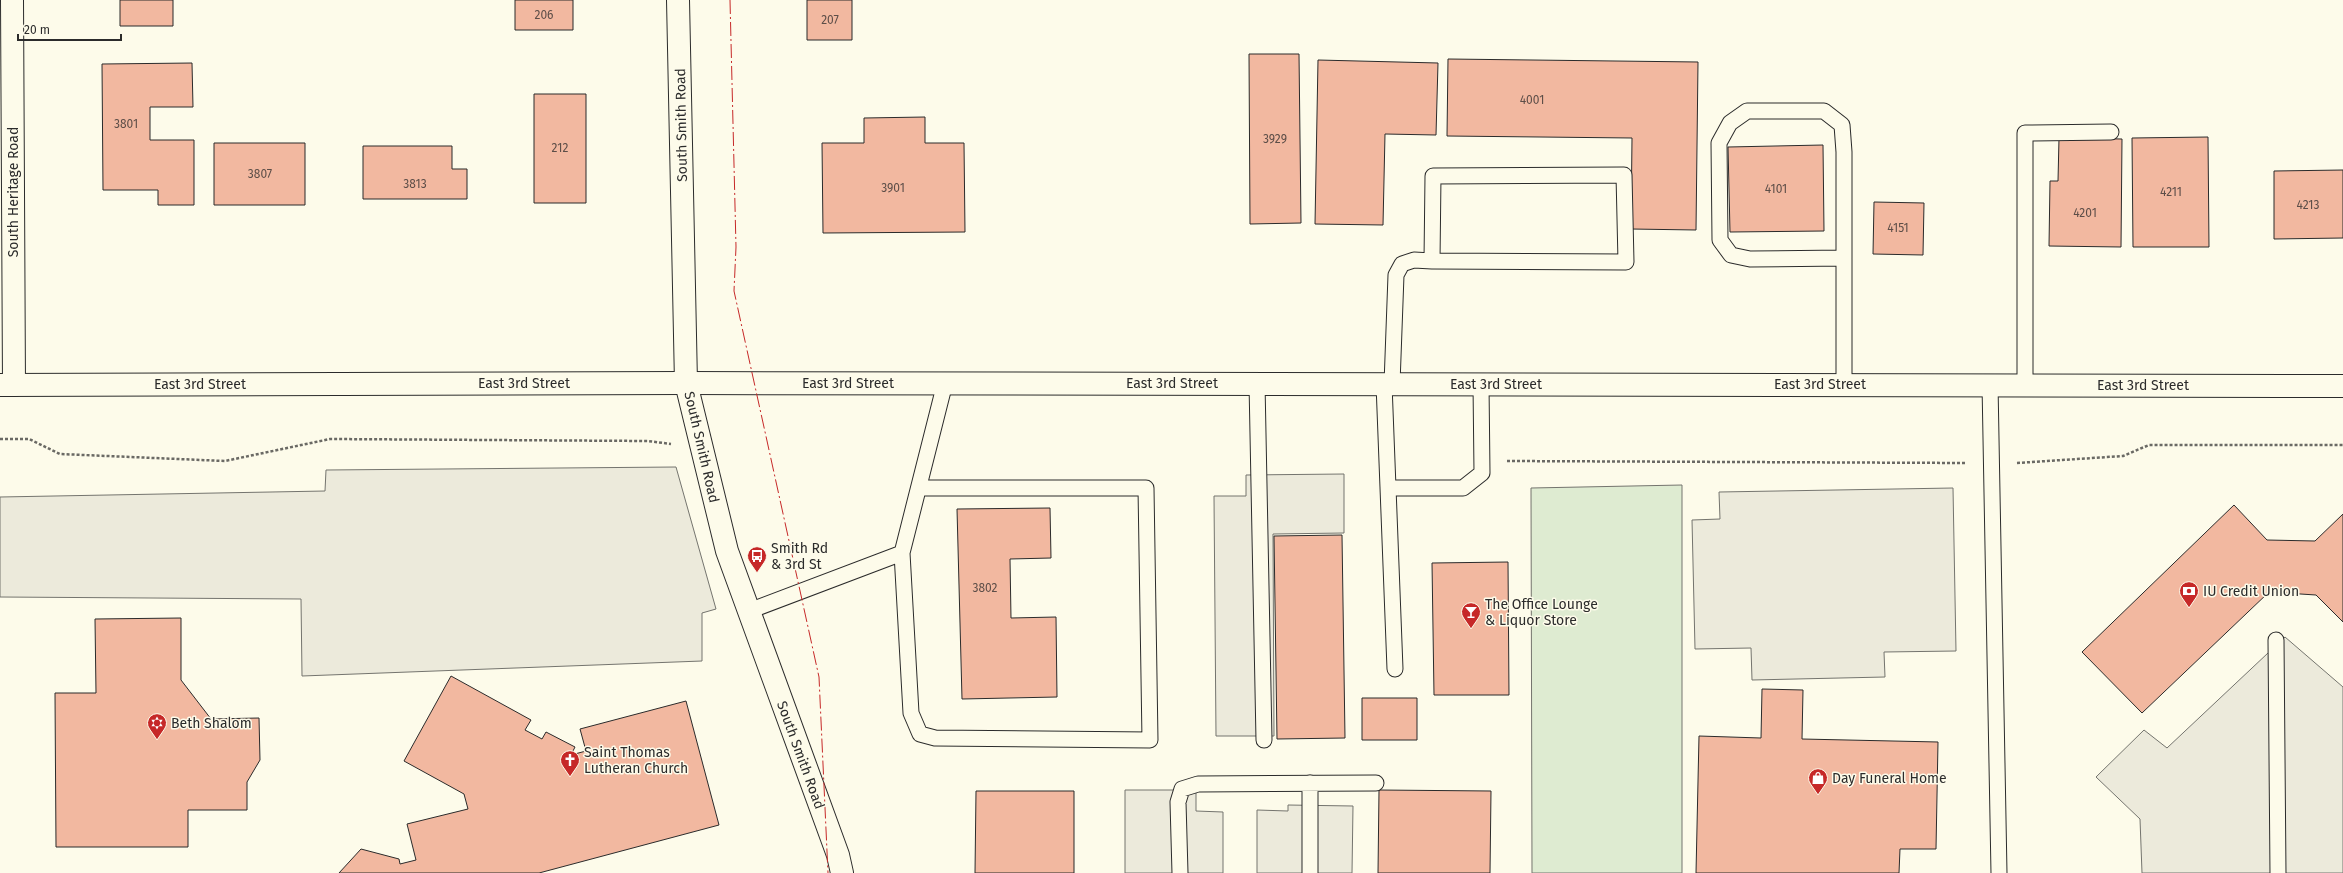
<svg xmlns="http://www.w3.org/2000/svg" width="2343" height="873" font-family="'Fira Sans',sans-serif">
	<rect width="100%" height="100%" fill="#fdfbea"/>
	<path fill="#deebd1" stroke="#74746e" d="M1682,485v388h-150l-1,-385z"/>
	<path fill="#eceadb" stroke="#74746e" d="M676,467l40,142 -14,4v48l-400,15 -1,-77 -301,-2v-100l325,-6 1,-21z
		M1344,474v59l-71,1 1,202h-58l-2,-240h32v-21z
		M1953,488l3,163 -72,1 1,25 -133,3 -1,-32 -56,1 -3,-129 28,-1 -1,-27z
		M2285,637l58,50v186h-201l-2,-54 -44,-42 48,-47 23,18z
		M1125,790h71v21l27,1v61h-98z
		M1288,805l65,1 -1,67h-95v-63l31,1z"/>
	<path fill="#f2b8a0" stroke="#2b2b2b" d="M120,0h53v26h-53z
		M515,0h58v30h-58z
		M807,0h45v40h-45z
		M1249,54h50l2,169 -51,1z
		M1448,59l250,3 -2,168 -65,-1 1,-91 -185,-2z
		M1318,60l120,3 -2,72 -51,-1 -2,91 -68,-1z
		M192,63l1,44h-43v33h44v65h-36v-15h-55l-1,-126z
		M534,94h52v109h-52z
		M925,117v26h39l1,89 -142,1 -1,-90h42v-25z
		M2208,137l1,110h-76l-1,-109z
		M2059,138l63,1 -1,108 -72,-1 1,-65h8z
		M214,143h91v62h-91z
		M1823,145l1,86 -94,1 -2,-85z
		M363,146h89v23h15v30h-104z
		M2343,170v68l-69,1v-68z
		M1874,202l50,1 -1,52 -50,-1z
		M2234,505l33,35 48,1 28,-27v108l-27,-27 -47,-3 -127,121 -60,-61z
		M1050,508l1,50 -41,1 1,59 45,-1 1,80 -95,2 -5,-190z
		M1342,535l3,203 -68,1 -3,-203z
		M1508,562l1,133h-75l-2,-132z
		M181,618v62l30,39 48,-1 1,42 -13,22v28h-59v37h-132l-1,-154h41l-1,-74z
		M451,676l80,44 -6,10 17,9 4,-7 29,15 -4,8 15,-4 -6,-22 106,-28 33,124 -180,48h-200l22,-24 38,10 1,5 16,-4 -9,-36 61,-15 -4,-15 -60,-33z
		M1762,689l41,1 -1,49 136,3 -2,107h-36l-1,24h-203l3,-137 62,2z
		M1362,698h55v42h-55z
		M1379,790l112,1 -1,82h-112z
		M976,791h98v82h-99z"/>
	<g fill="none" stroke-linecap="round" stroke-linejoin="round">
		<g stroke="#2b2b2b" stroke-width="17">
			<path id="service" d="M1257,383l7,357
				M1384,384l11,285
				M1392,384l4,-109 6,-11 12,-4 18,1 194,1 -2,-87 -191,1 -1,85
				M1844,384v-232l-2,-27 -18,-14h-77l-17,12 -11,20 1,97 11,15 19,4 94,-1
				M1990,384l9,489
				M2025,384v-251l86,-1
				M1388,488h75l19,-15 -1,-89
				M902,553l9,160 9,21 15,4 215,2 -4,-252h-227
				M749,611l153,-58 43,-170
				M2276,640l2,233
				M1310,783v90
				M1180,873l-2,-71 4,-13 16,-5 178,-1"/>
		</g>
		<g stroke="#2b2b2b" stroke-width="24">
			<path id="minor" d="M12,0l2,385"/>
		</g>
		<g stroke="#2b2b2b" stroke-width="24">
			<path id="secondary" d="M678,0l8,383 41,168 111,304 4,18"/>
		</g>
		<g stroke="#2b2b2b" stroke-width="24">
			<path id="trunk" d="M0,385l686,-2 1657,3"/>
		</g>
		<path stroke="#6a6964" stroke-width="2.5" stroke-dasharray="3 2" stroke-linecap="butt" d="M0,439h29l31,15 165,7 105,-22 318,2 23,3
			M1507,461l459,2
			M2017,463l106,-7 26,-11h194"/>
		<use href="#service" stroke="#fdfbea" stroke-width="15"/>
		<use href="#minor" stroke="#fdfbea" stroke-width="22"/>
		<use href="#secondary" stroke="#fdfbea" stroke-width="22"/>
		<use href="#trunk" stroke="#fdfbea" stroke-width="22"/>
		<path stroke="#c62828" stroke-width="1" stroke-dasharray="14 3 2 3" stroke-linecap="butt" d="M730,0l6,247 -2,44 85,386 9,196"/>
	</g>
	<defs>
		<g id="bus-pin" transform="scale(1)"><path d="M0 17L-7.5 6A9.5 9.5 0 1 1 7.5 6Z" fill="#c62828" stroke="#fdfbea"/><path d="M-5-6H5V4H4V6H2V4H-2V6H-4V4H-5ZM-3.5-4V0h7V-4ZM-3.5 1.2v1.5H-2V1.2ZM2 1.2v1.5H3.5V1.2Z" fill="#fff"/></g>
		<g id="bank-pin" transform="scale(1)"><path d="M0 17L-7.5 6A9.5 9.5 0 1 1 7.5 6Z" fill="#c62828" stroke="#fdfbea"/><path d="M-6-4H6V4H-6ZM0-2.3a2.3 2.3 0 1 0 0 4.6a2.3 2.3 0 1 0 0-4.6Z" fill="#fff"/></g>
		<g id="bar-pin" transform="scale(1)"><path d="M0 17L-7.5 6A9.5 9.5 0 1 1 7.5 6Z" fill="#c62828" stroke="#fdfbea"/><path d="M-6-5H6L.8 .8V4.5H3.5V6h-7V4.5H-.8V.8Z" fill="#fff"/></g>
		<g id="synagogue-pin" transform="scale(1)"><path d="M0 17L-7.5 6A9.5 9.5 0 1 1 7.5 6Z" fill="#c62828" stroke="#fdfbea"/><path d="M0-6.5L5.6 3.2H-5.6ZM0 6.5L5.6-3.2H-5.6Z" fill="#fff"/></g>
		<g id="church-pin" transform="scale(1)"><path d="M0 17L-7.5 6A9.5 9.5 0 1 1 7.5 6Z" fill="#c62828" stroke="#fdfbea"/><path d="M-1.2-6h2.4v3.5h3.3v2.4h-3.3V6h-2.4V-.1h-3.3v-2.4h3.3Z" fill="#fff"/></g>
		<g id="shop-pin" transform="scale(1)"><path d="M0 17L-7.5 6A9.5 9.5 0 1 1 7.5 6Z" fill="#c62828" stroke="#fdfbea"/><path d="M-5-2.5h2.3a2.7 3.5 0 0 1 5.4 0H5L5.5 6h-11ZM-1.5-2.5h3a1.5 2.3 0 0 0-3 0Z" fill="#fff"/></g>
	</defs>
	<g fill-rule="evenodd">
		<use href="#bus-pin" x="757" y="556"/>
		<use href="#bank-pin" x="2189" y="591"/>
		<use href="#bar-pin" x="1471" y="612"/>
		<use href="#synagogue-pin" x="157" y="723"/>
		<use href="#church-pin" x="570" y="760"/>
		<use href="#shop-pin" x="1818" y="778"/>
	</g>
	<g text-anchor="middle" stroke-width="3" stroke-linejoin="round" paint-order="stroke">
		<g font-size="12" fill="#5d4e48">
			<text x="544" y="19">206</text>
			<text x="830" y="24">207</text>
			<text x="1532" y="104">4001</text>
			<text x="126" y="128">3801</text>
			<text x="1275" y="143">3929</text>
			<text x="560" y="152">212</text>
			<text x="260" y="178">3807</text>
			<text x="415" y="188">3813</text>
			<text x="893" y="192">3901</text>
			<text x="1776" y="193">4101</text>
			<text x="2171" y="196">4211</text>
			<text x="2308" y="209">4213</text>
			<text x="2085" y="217">4201</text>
			<text x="1898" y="232">4151</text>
			<text x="985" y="592">3802</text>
		</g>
		<g font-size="14" fill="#2b2b2b" stroke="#fdfbea">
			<text transform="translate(681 125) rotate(-91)" y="5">South Smith Road</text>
			<text transform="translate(13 192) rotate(-90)" y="5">South Heritage Road</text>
			<text x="524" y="388">East 3rd Street</text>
			<text x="848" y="388">East 3rd Street</text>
			<text x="1172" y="388">East 3rd Street</text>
			<text x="200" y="389">East 3rd Street</text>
			<text x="1496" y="389">East 3rd Street</text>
			<text x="1820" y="389">East 3rd Street</text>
			<text x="2143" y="390">East 3rd Street</text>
			<text transform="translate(702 447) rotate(77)" y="5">South Smith Road</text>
			<text transform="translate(801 755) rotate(70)" y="5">South Smith Road</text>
		</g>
		<g font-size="14" fill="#2b2b2b" stroke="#fdfbea" text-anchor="start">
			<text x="771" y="553">Smith Rd<tspan x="771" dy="16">&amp; 3rd St</tspan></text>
			<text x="2203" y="596">IU Credit Union</text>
			<text x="1485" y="609">The Office Lounge<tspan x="1485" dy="16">&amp; Liquor Store</tspan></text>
			<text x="171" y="728">Beth Shalom</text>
			<text x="584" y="757">Saint Thomas<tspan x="584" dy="16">Lutheran Church</tspan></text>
			<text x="1832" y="783">Day Funeral Home</text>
		</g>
	</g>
	<path d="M18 34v6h103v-6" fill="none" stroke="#2b2b2b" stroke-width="2"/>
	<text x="24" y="34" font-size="12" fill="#2b2b2b" stroke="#fdfbea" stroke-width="3" paint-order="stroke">20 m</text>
</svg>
